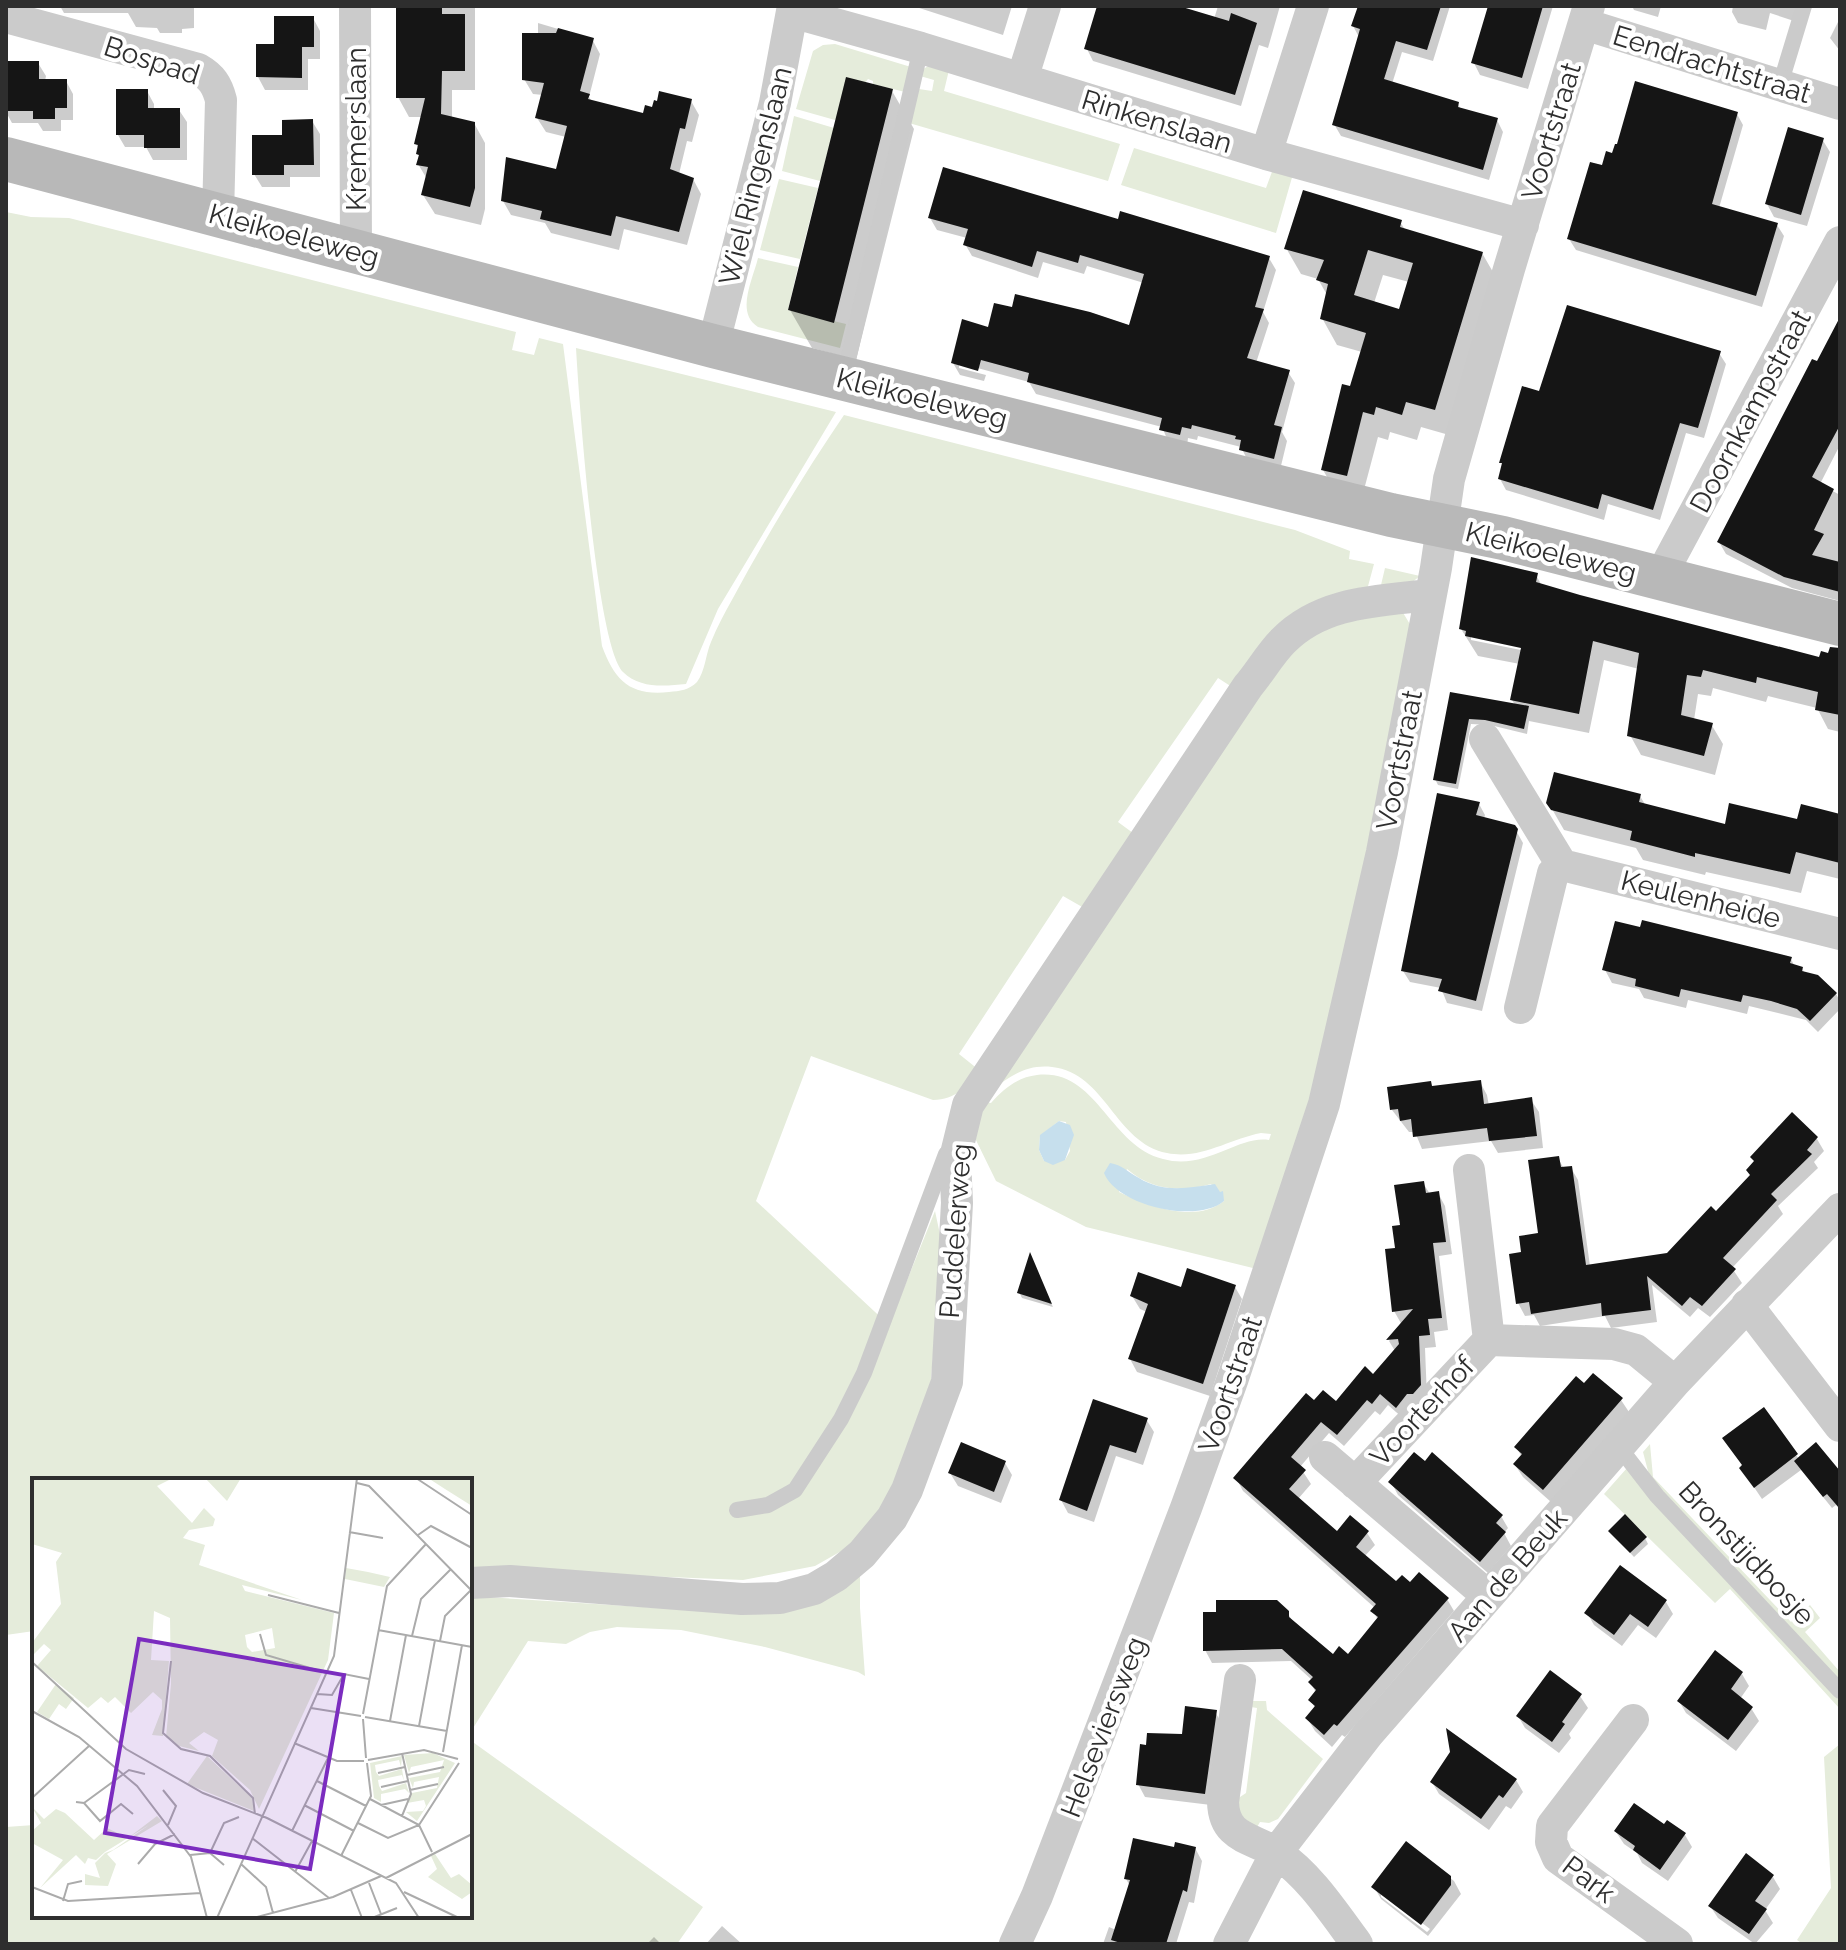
<svg xmlns="http://www.w3.org/2000/svg" width="1846" height="1950" font-family="Raleway,sans-serif">
	<rect width="100%" height="100%" fill="#fff"/>
	<path fill="#e5ecdb" fill-rule="evenodd" d="M835,44l76,23 -6,25 -32,-8v-3l-5,-2 -33,41 -39,-11 17,-58 10,-6z
		M931,64l18,6 -5,21 176,53 -12,37 -199,-58 10,-34 13,2 2,-11 -14,-4 2,-6z
		M794,116l40,12 -14,53 -38,-10z
		M1134,148l132,40 7,-19 20,5 -17,59 -155,-48z
		M779,179l39,9 -18,71 -40,-9z
		M6,212l25,5 38,1 447,114 -4,18 22,5 5,-17 24,6 39,302c13,35 28,50 67,46 11,-1 20,-2 28,-10 8,-10 9,-29 14,-40 6,-15 14,-30 22,-44 34,-63 71,-124 111,-183l451,115 55,21 -1,8 25,5 -7,26 -132,99 -17,-11 -100,144 15,11 -49,75 -21,-12 -104,158 20,16c-13,18 -23,29 -46,30l-122,-44 -55,145 133,124 46,-114 7,33 -13,160 -26,70 -44,67 -44,25 -72,14 -273,-11v-89h-436v151l-28,4z
		M758,258l40,9 -10,43 58,14 -6,24 -82,-21c-23,-14 -5,-48 0,-69z
		M576,348l260,64 -118,197 -32,75c-21,2 -46,5 -63,-12 -27,-28 -44,-273 -47,-324z
		M1385,568l35,8 -9,7 -30,2z
		M1402,611l9,15 -64,328 -32,143 -54,173 -175,-43 -90,-46 -24,-49 14,-30 5,1c12,-14 27,-26 46,-28 60,-7 72,71 126,84 43,12 75,-24 106,-19l2,-6 -10,-1c-32,6 -60,27 -94,20 -52,-10 -61,-80 -115,-86 -25,-3 -42,9 -61,24l282,-419 49,-47zM1059,1121l7,1 4,29 -5,9 -21,1 -5,-11 1,-14zM1127,1169c24,21 54,24 84,15l13,17c-29,23 -75,5 -105,-9z
		M1650,1444l3,33 138,145 19,-17 10,13 -15,14 35,40v10l-183,-194 -8,-13 -6,-23z
		M1627,1468l213,233v8l-110,-120 -15,14 -111,-109z
		M860,1572v36l5,68 -7,-4 -93,-25 -84,-17 -64,-3 -27,5 -24,12 -38,-3 -58,92v-137l269,17z
		M1252,1701h14l1,9 56,49 -45,60 -9,4 -9,-1 -4,7 -15,-10 -4,-20 9,-6 11,-85 -6,-1z
		M470,1740l233,167 -26,37h-671v-117l28,-2v91h436z
		M1840,1744v200h-37l-6,-4 34,-52 -7,-131z"/>
	<path fill="#c6dfed" d="M1059,1121l11,4 4,10 -9,25 -12,5 -9,-4 -5,-11 1,-15z
		M1110,1163c12,2 18,9 29,15 24,15 49,10 76,6l5,8 3,-1 1,10c-27,23 -107,5 -120,-28z"/>
	<path fill="#0003" fill-rule="evenodd" d="M60,6h134v22l-12,1v4h-22l-3,-5 -21,-1 -8,-14h-64z
		M398,6h77v84h-23v28l22,5 11,20v66l-4,16 -46,-11 -12,-19 4,-16 -9,-15 1,-14 -3,-6 6,-27h-13l-11,-20z
		M913,6h99l-9,29z
		M1116,6h56l42,13 4,-13h62l-12,42 -9,-3 -18,61 -148,-45 -6,-12z
		M1359,6h91l-17,55 -31,-9 -10,32 66,20 3,6 36,10 6,12 -14,48 -148,-44 -7,-12 25,-87 -6,-11z
		M1490,6h63l-25,83 -48,-14 -6,-12z
		M1632,6h29l-3,11 -24,-7z
		M1733,6h66l-5,15 -24,-8 -4,17 -28,-7 -6,-11z
		M313,18l7,13v28h-12v31h-43l-7,-13 18,-31z
		M1840,18v33l-10,-13z
		M538,23l54,16 8,15 -11,43 3,5 53,13 8,-6 38,-8 8,14 -7,27 -5,-1 -8,33 14,5 8,15 -14,51 -63,-16 -5,21 -68,-17 -6,-10 -34,-8 -8,-14 55,-30 8,-34 -20,-5 -9,-14 6,-23 -10,-1 -9,-15 14,-44z
		M6,63h32l8,13 -1,5h21l7,13v26h-12v11h-18l-5,-8h-26l-6,-11z
		M147,91l7,13v6h25l8,12v38h-34l-7,-13h-21l-7,-12z
		M892,91l22,38 -58,231 -44,-12 -22,-38z
		M1737,114l6,11 -24,83 58,17 7,11 -22,71 -186,-57 -7,-11 34,-71 11,-13z
		M312,121l8,13v43h-30v10h-28l-8,-13 30,-37z
		M1822,139l8,13 -23,74 -33,-9 -7,-13z
		M930,218l189,4 150,36 7,12 -13,42 6,11 -13,40 32,9 7,11 -13,49 5,9 -7,29 -32,-9 -7,-14 -43,-11 -1,4 -9,-2 -1,8 -19,-5 -6,-14 -126,-33 -7,-12 -70,-19v5l27,7 -2,6 -24,-6 -7,-12 37,-34 141,-1 13,-45 -57,-17 -3,8 -41,-12 -5,16 -66,-22 -7,-12 2,-6 -30,-8z
		M1400,222l6,9 76,22 15,26 -48,156 -28,-8 -4,13 -27,-8 -2,8 -10,-3 -17,64 -23,-5 -15,-26 39,-118 -25,-7 -15,-27 5,-23 -9,-16 -17,-5 -15,-26zM1383,275l26,7 -9,30 -26,-9z
		M1840,321v124l-20,39 20,11v106l-48,-13 -66,-34 -7,-12z
		M1719,353l7,11 -22,74 -18,-5 -26,87 -52,-16 -4,16 -98,-30 -6,-11 3,-13 -2,-4 39,-69z
		M1536,575l6,11 298,78v68l-12,-3 -11,-21 -49,-12 -2,6 -53,-14 -2,8 -13,-2 -4,26 17,4 12,20 -8,31 -74,-20 -11,-20 9,-66 -35,-9 -15,73 -60,-12 -2,13 -37,-9 -19,-1 -13,65 -20,-4 -3,-6 16,-85 64,11 -3,-5 8,-36 -42,-8 -17,-27zM1471,636l61,12 -1,4 -60,-12z
		M1640,796l6,10 80,20 73,-4 41,-6v63l-33,-8 -6,22 -95,-21 -1,3 -62,-15 -7,-12 -72,-18 -16,-28z
		M1479,804l6,11 -1,4 30,8 9,16 -41,168 -35,-8 -6,-15 -31,-6 -7,-11z
		M1791,959l4,8 7,1 3,6 31,20 4,7v8l-22,23 -12,-12 -57,-14 -2,8 -59,-14 -2,8 -42,-10 -5,-9 -27,-6 -7,-13z
		M1480,1082l7,13 2,11 42,-6 8,12 4,36 -45,5 -7,-12 -69,8 -7,-17h-6l-17,-22 41,-22z
		M1792,1115l25,24 7,12 -10,11 4,6 -40,38 5,8 -51,54 10,15 -32,34 -12,-9 -8,9 -38,-32 5,37 -46,6 -6,-12 -65,10 -6,-11 -9,1 -7,-13 5,-49 18,-19 17,-77 6,11 7,-1 7,12 12,86 78,-11 48,-41 35,-38z
		M1423,1183l7,11 8,-1 7,13 7,48 -13,2 9,74 -14,2 2,15 -11,1 2,50 -23,21 -16,-14 -8,10 -5,-4 -31,35 -15,-13 -29,34 11,17 -13,15 39,35 30,-1 8,12 -11,12 32,27 14,1 37,14 7,12 -109,126 -3,-2 -10,12 -17,-16 -8,-13 9,-9 -6,-9 6,-7 -5,-10 1,-3 -21,-19 -79,2 -7,-13 82,-38 8,13 38,32h15l30,-37 -5,-9 2,-3 -132,-117 -7,-13 78,-75 22,1 38,-28 21,-25 -6,-10 13,-16 -8,-14 3,-61 5,-24z
		M1030,1257l23,50 -31,-9 -3,-6z
		M1235,1287l7,12 -32,97 -73,-24 -7,-13 17,-47 -7,-3 -8,-13 50,-7z
		M1584,1386l37,14 8,12 -78,90 -28,-25 -8,-12 7,-8 -6,-10z
		M1094,1402l52,17 8,13 -11,33 -27,-9 -22,66 -26,-9 -7,-13z
		M1763,1410l36,49 41,15v36l-4,-5 -4,3 -31,-38 -39,29 -21,-31z
		M1005,1463l7,12 -11,28 -43,-17 -8,-13z
		M1391,1482l110,34 7,12 -4,5 7,13 -23,27 -90,-78z
		M1614,1536l31,2 3,6 -14,13z
		M1620,1568l46,34 7,12 -17,24 -18,-13 -16,21 -28,-21 -7,-12z
		M1742,1674l7,12 -9,13 11,9 8,13 -23,30 -50,-38 -7,-12z
		M1580,1696l8,12 -19,26 2,4 -12,15 -34,-25 -7,-12z
		M1215,1712l8,13 -12,80 -66,-8 -7,-13 45,-48z
		M1453,1753l63,27 7,12 -12,17 -5,-3 -17,24 -50,-36 -7,-12z
		M1664,1827l21,8 7,12 -24,34 -26,-18 -5,-10 -13,-9 -8,-12z
		M1407,1844l47,37 7,13 -33,42 -47,-37 -7,-12zM1381,1892l49,37 -3,3 -46,-35z
		M1195,1848l7,13 -8,42 -5,-1 -13,42h-73l6,-17 7,3 14,-44 -4,-7 50,-30z
		M1773,1877l7,12 -15,21 8,13 -18,21 -37,-26 -8,-12z
		M722,1926l20,18h-36z
		M654,1937l7,7h-14z"/>
	<path fill="#151515" fill-rule="evenodd" d="M396,6h46v8h23v57h-23l-1,43 34,8v66l-5,19 -49,-12 7,-28 -12,-2 3,-10 -3,-1 2,-9 -4,-1 11,-46h-29z
		M1097,6h82l50,15 2,-8 26,10 -22,72 -151,-46z
		M1358,6h83l-14,44 -31,-9 -12,38 75,23 -1,5 40,11 -15,52 -151,-45 28,-96 -9,-3z
		M1488,6h55l-21,72 -51,-15z
		M274,16h40v31h-12v31l-46,-1v-33h18z
		M558,28l36,10 -14,53 10,3 -2,5 55,14 2,-8 7,2 2,-7 3,1 2,-10 33,8 -7,30 -5,-1 -10,41 24,9 -15,54 -63,-16 -5,20 -71,-17 2,-8 -41,-10 5,-44 50,12 11,-43 -32,-8 9,-35 -22,-3v-47h34z
		M6,61h33v18h28v29h-12v11h-22v-8h-27z
		M846,77l47,12 -59,234 -46,-13z
		M1635,81l103,31 -26,92 66,19 -22,73 -189,-57 23,-77 12,3 4,-14 6,2 3,-9h2z
		M116,89h32v19h32v40h-36v-13h-28z
		M313,119l1,46h-30v10h-32v-40h30v-15z
		M1788,127l36,11 -23,77 -36,-11z
		M943,167l175,52 2,-8 150,45 -15,51 9,2 -17,49 43,12 -16,55 8,2 -8,32 -35,-9 2,-10 -6,-1 1,-3 -44,-11 -1,4 -9,-2 -2,8 -21,-5 3,-12 -135,-36 2,-9 -48,-13 -3,11 -27,-8 11,-44 26,8 6,-24 18,4 3,-13 75,18 39,13 15,-51 -64,-19 -2,8 -41,-12 -5,16 -69,-22 5,-16 -40,-11z
		M1303,190l99,30 -2,7 83,25 -48,158 -29,-8 -4,13 -26,-8 -2,8 -11,-3 -16,64 -26,-6 21,-86 8,2 16,-53 -46,-14 8,-35 -12,-4 8,-20 -40,-11zM1368,250l45,13 -14,46 -45,-14z
		M1567,305l154,46 -23,77 -18,-5 -27,87 -51,-16 -4,15 -100,-30 4,-16h-3l23,-77 17,5z
		M1840,317v108l-28,52 22,12 -20,41 10,4 -12,21 28,7v30l-56,-15 -67,-35 95,-183 5,2z
		M1471,557l67,16 -2,9 44,13 239,62 2,-6 7,2 2,-6 10,1v67l-25,-5 3,-18 -61,-15 -1,6 -53,-13 -2,7 -14,-2 -6,40 32,8 -9,33 -77,-20 12,-83 -46,-12 -14,73 -69,-14 11,-52 -56,-12 1,-5 -7,-2z
		M1450,692l79,14 -5,23 -39,-9 -16,-1 -13,65 -23,-4z
		M1554,772l87,22 -2,8 86,22 4,-21 68,16 4,-15 39,10v49l-44,-11 -6,22 -95,-21v4l-65,-17 2,-9 -81,-21 -5,-7z
		M1437,793l43,9 -4,13 39,10 3,4 -42,172 -38,-10 4,-12 -41,-8z
		M1642,920l150,37 -2,6 13,4 -1,4 16,4 19,18 -27,28 -13,-12 -26,-8 -28,-6 -2,7 -60,-13 -2,8 -44,-11 1,-7 -34,-9 13,-49 25,6z
		M1481,1080l3,24 48,-7 5,39 -48,5 -2,-13 -74,9 -2,-18 -11,2 -2,-12 -8,1 -3,-23 44,-6 1,5z
		M1792,1112l26,25 -11,13 5,4 -41,40 6,6 -54,58 13,11 -34,37 -12,-9 -8,9 -35,-30 4,34 -49,6 -1,-13 -70,11 -2,-12 -13,2 -7,-50 12,-2 -2,-16 19,-3 -10,-73 31,-4 2,11 11,-1 14,99 81,-12 44,-47 5,5 34,-36 -4,-5 8,-9 -4,-4z
		M1424,1181l2,12 13,-2 7,51 -13,1 9,75 -14,1 2,16 -11,1 2,49 -8,9h-6l-11,14 -16,-14 -8,10 -5,-4 -30,35 -16,-13 -30,35 15,13 -17,19 48,42 13,-16 19,16 -13,16 40,34 6,-6 8,7 9,-10 30,26 -112,128 -3,-2 -10,11 -19,-17 10,-12 -7,-6 8,-10 -8,-8 5,-5 -31,-28 -79,2v-39h13v-12h61l12,11v6l44,37 6,-8 9,8 30,-37 -8,-6 6,-7 -143,-126 73,-85 8,7 9,-10 13,11 29,-35 8,8 26,-30 -1,-5 -12,1 27,-31 -21,3 -7,-63 10,-1 -3,-22 8,-1 -6,-40z
		M1030,1252l22,52 -35,-11z
		M1187,1268l49,17 -33,99 -75,-25 20,-55 -18,-8 8,-24 43,15z
		M1593,1373l30,25 -80,92 -30,-26 9,-10 -8,-7 62,-71 8,7z
		M1093,1399l55,19 -12,35 -26,-8 -23,66 -28,-11z
		M1764,1407l34,47 -44,34 -15,-20 3,-3 -20,-27z
		M961,1442l45,19 -12,31 -46,-19z
		M1816,1442l24,29v38l-13,-15 -4,3 -29,-36z
		M1414,1452l11,9 7,-9 71,63 -7,8 10,9 -26,30 -92,-80z
		M1625,1514l22,23 -17,16 -22,-22z
		M1620,1565l47,35 -19,27 -18,-13 -16,21 -30,-22z
		M1715,1650l28,22 -12,17 22,18 -25,33 -51,-39z
		M1550,1670l32,24 -20,28 3,2 -13,18 -36,-26z
		M1185,1706l32,4 -12,84 -69,-9 4,-41 6,1 1,-12 35,1z
		M1446,1728l71,51 -14,19 -4,-3 -18,24 -51,-37 20,-30z
		M1634,1803l30,21 3,-4 19,13 -26,37 -27,-20 2,-4 -21,-15z
		M1133,1838l41,9 1,-5 21,5 -9,45 -4,-2 -17,54h-42l-13,-4 19,-60 -6,-1z
		M1406,1841l45,35v9l-30,40 -50,-38z
		M1746,1853l28,22 -19,26 12,8 -18,25 -41,-28z"/>
	<g fill="none" stroke-linecap="round" stroke-linejoin="round">
		<path stroke="#cbcbcb" stroke-width="16" d="M1780,85l24,-79
			M844,377l77,-329
			M1619,1447l38,49 183,195
			M737,1510l31,-5 27,-15 46,-71 23,-46 82,-219"/>
		<path stroke="#cbcbcb" stroke-width="32" d="M355,6l1,246
			M792,12l129,36 345,106 257,71
			M6,17l192,52c14,8 19,16 23,31l-3,115
			M1584,24l256,80
			M1022,79l23,-73
			M1266,154l47,-148
			M713,346l62,-243 18,-97
			M1659,579l181,-337
			M1485,739l77,126 278,69
			M1520,1008l33,-135 9,-8
			M1469,1170l20,170
			M1747,1305l93,121
			M1325,1457l163,139
			M1355,1483l134,-143 125,4 22,6 39,32
			M470,1583l40,-2 232,18 38,-1 34,-9 22,-13 26,-22 30,-36 15,-28 40,-108 10,-179 -2,-45 13,-53 280,-419c12,-14 22,-32 35,-45 39,-40 96,-40 147,-46
			M1240,1680l-17,122c1,37 29,35 55,52 33,23 55,58 79,90
			M1633,1720l-81,106 -1,16 7,16 119,86
			M1015,1944l22,-48 149,-388 47,-130 91,-274 58,-252 54,-284 13,-89 60,-210 80,-263
			M1229,1944l47,-91 92,-119 307,-352 165,-173"/>
		<path stroke="#b8b8b8" stroke-width="44" d="M6,159l707,187 678,169 112,23 337,86"/>
	</g>
	<g text-anchor="middle" stroke-width="8" stroke-linejoin="round" paint-order="stroke">
		<g font-size="28" fill="#2e2e2e" stroke="#fff">
			<text transform="translate(152 60) rotate(18)" y="10">Bospad</text>
			<text transform="translate(1712 64) rotate(17)" y="10">Eendrachtstraat</text>
			<text transform="translate(1157 121) rotate(17)" y="10">Rinkenslaan</text>
			<text transform="translate(356 129) rotate(-90)" y="10">Kremerslaan</text>
			<text transform="translate(1551 131) rotate(-73)" y="10">Voortstraat</text>
			<text transform="translate(755 176) rotate(-76)" y="10">Wiel Ringenslaan</text>
			<text transform="translate(294 235) rotate(15)" y="10">Kleikoeleweg</text>
			<text transform="translate(922 398) rotate(14)" y="10">Kleikoeleweg</text>
			<text transform="translate(1750 411) rotate(-62)" y="10">Doornkampstraat</text>
			<text transform="translate(1551 552) rotate(14)" y="10">Kleikoeleweg</text>
			<text transform="translate(1399 760) rotate(-79)" y="10">Voortstraat</text>
			<text transform="translate(1701 899) rotate(14)" y="10">Keulenheide</text>
			<text transform="translate(955 1231) rotate(-86)" y="10">Puddelerweg</text>
			<text transform="translate(1230 1384) rotate(-71)" y="10">Voortstraat</text>
			<text transform="translate(1422 1411) rotate(-47)" y="10">Voorterhof</text>
			<text transform="translate(1747 1553) rotate(47)" y="10">Bronstijdbosje</text>
			<text transform="translate(1507 1575) rotate(-49)" y="10">Aan de Beuk</text>
			<text transform="translate(1103 1727) rotate(-69)" y="10">Helseviersweg</text>
			<text transform="translate(1589 1879) rotate(37)" y="10">Park</text>
		</g>
	</g>
	<g transform="translate(32 1478)">
		<rect width="440" height="440" fill="#fff"/>
		<path d="M0,0h141l-16,8 35,37 12,-15 11,11 -2,7 -24,4 -6,8 22,7 -6,20 103,35 -60,-15 3,6 89,22 -6,47 -69,149 -9,-19 -38,-34 6,-16 -14,-8 -15,11 10,8 -20,-5 -13,-9 5,-53 -1,-66 -16,-7 -3,49 18,1 -6,75 -11,-1 10,-26v-9l-9,-8 -22,21 -16,-16 -7,6 -7,-6 -13,11 -51,-42 14,-16 -7,-6 -12,12v-13l29,-39 -5,-42 6,-9 -30,-9zM240,150l3,20 -23,4 -5,-5 -2,-12zM173,0h36l-14,23zM396,0h44v28l-27,-17zM314,90l22,4 22,5 -6,10 -39,-8zM24,206l18,14 -8,11 -7,-5 -10,15 -12,-7zM401,275l22,10 -38,58 -11,-9 17,-1 3,-5 -2,-6 -17,3 5,-10 25,-5 2,-11 -25,5 -1,6 -4,-10 31,-6 4,-12 -33,7 -2,6 -5,-18zM175,278l45,42 2,13 -67,-27zM370,278l-1,11 -2,-7 -24,5 1,7 3,4 23,-7 2,12 -2,-6 -24,5 1,6 3,5 24,-8 3,10 -4,-4 -24,5v8l-7,-4 -4,-35zM0,329l12,12 12,-10 9,4 29,27 13,-12 21,10 29,-22 5,5 -55,33 9,10 -8,22 -23,-1v-11l15,4 -5,-15 10,-10 8,-3 36,-25 -44,27 -9,8 -8,-2 -3,6 -9,-9 -36,33 23,-28 -31,-17v-12l9,-8zM403,376l16,24 8,-4 13,11v7l-10,7 -34,-22 9,-8 -6,-13z" fill="#e5ecdb" fill-rule="evenodd"/>
		<path fill="none" stroke="#ababab" stroke-width="2" d="M384,0l56,37M325,5l12,3 103,105M317,54l34,6M386,57l13,-9 41,22M236,117l71,18M346,152l94,17M228,156l6,21 61,18M380,158l9,-37 30,-30M408,163l5,-25 26,-26M139,183l-8,72 18,16 29,7 43,42 2,16M0,184l94,87 77,44 64,25 129,65 23,35M285,216l15,1 12,-21 25,5M279,230l50,8M0,233l47,26 58,49 54,71 16,61M331,236l24,-128 39,-42M333,239l82,14M331,241l3,39M358,243l16,-86M387,248l16,-86M262,265l43,18h27M411,274l19,-107M370,275l9,41 -9,22M336,282l56,-10 34,9M346,295l27,-6M375,297l37,-8M285,303l49,25M349,309l27,-6M131,312l13,16 -8,19M378,312l28,-6M0,320l57,-52M338,321l49,26 13,27M44,324l8,1 16,18 21,-17 12,10M52,325l45,-33 16,4M272,327l50,26M349,327l27,-6M326,345l30,15 31,-13 40,-62M260,353l36,-73M220,360l77,60M178,375l14,-30 15,-6M158,377l20,-2 14,12M309,378l30,-60 -4,-33M106,386l17,-20 20,-10M209,386l25,23 7,26M263,394l17,-31M354,400l86,-44M337,405l12,31M0,409l36,14 133,-8M319,412l11,28M372,414l55,26M31,423l5,-17 14,-3M185,440l117,-262 23,-178M221,440l80,-21 48,-21M340,440l25,-10"/>
		<path fill="#7b2cbf" fill-opacity="0.15" stroke="#7b2cbf" stroke-width="4" d="M107,161l205,36 -34,194 -205,-36z"/>
		<rect width="440" height="440" fill="none" stroke="#2e2e2e" stroke-width="4"/>
	</g>
	<rect width="1846" height="1950" fill="none" stroke="#2e2e2e" stroke-width="16"/>
</svg>
